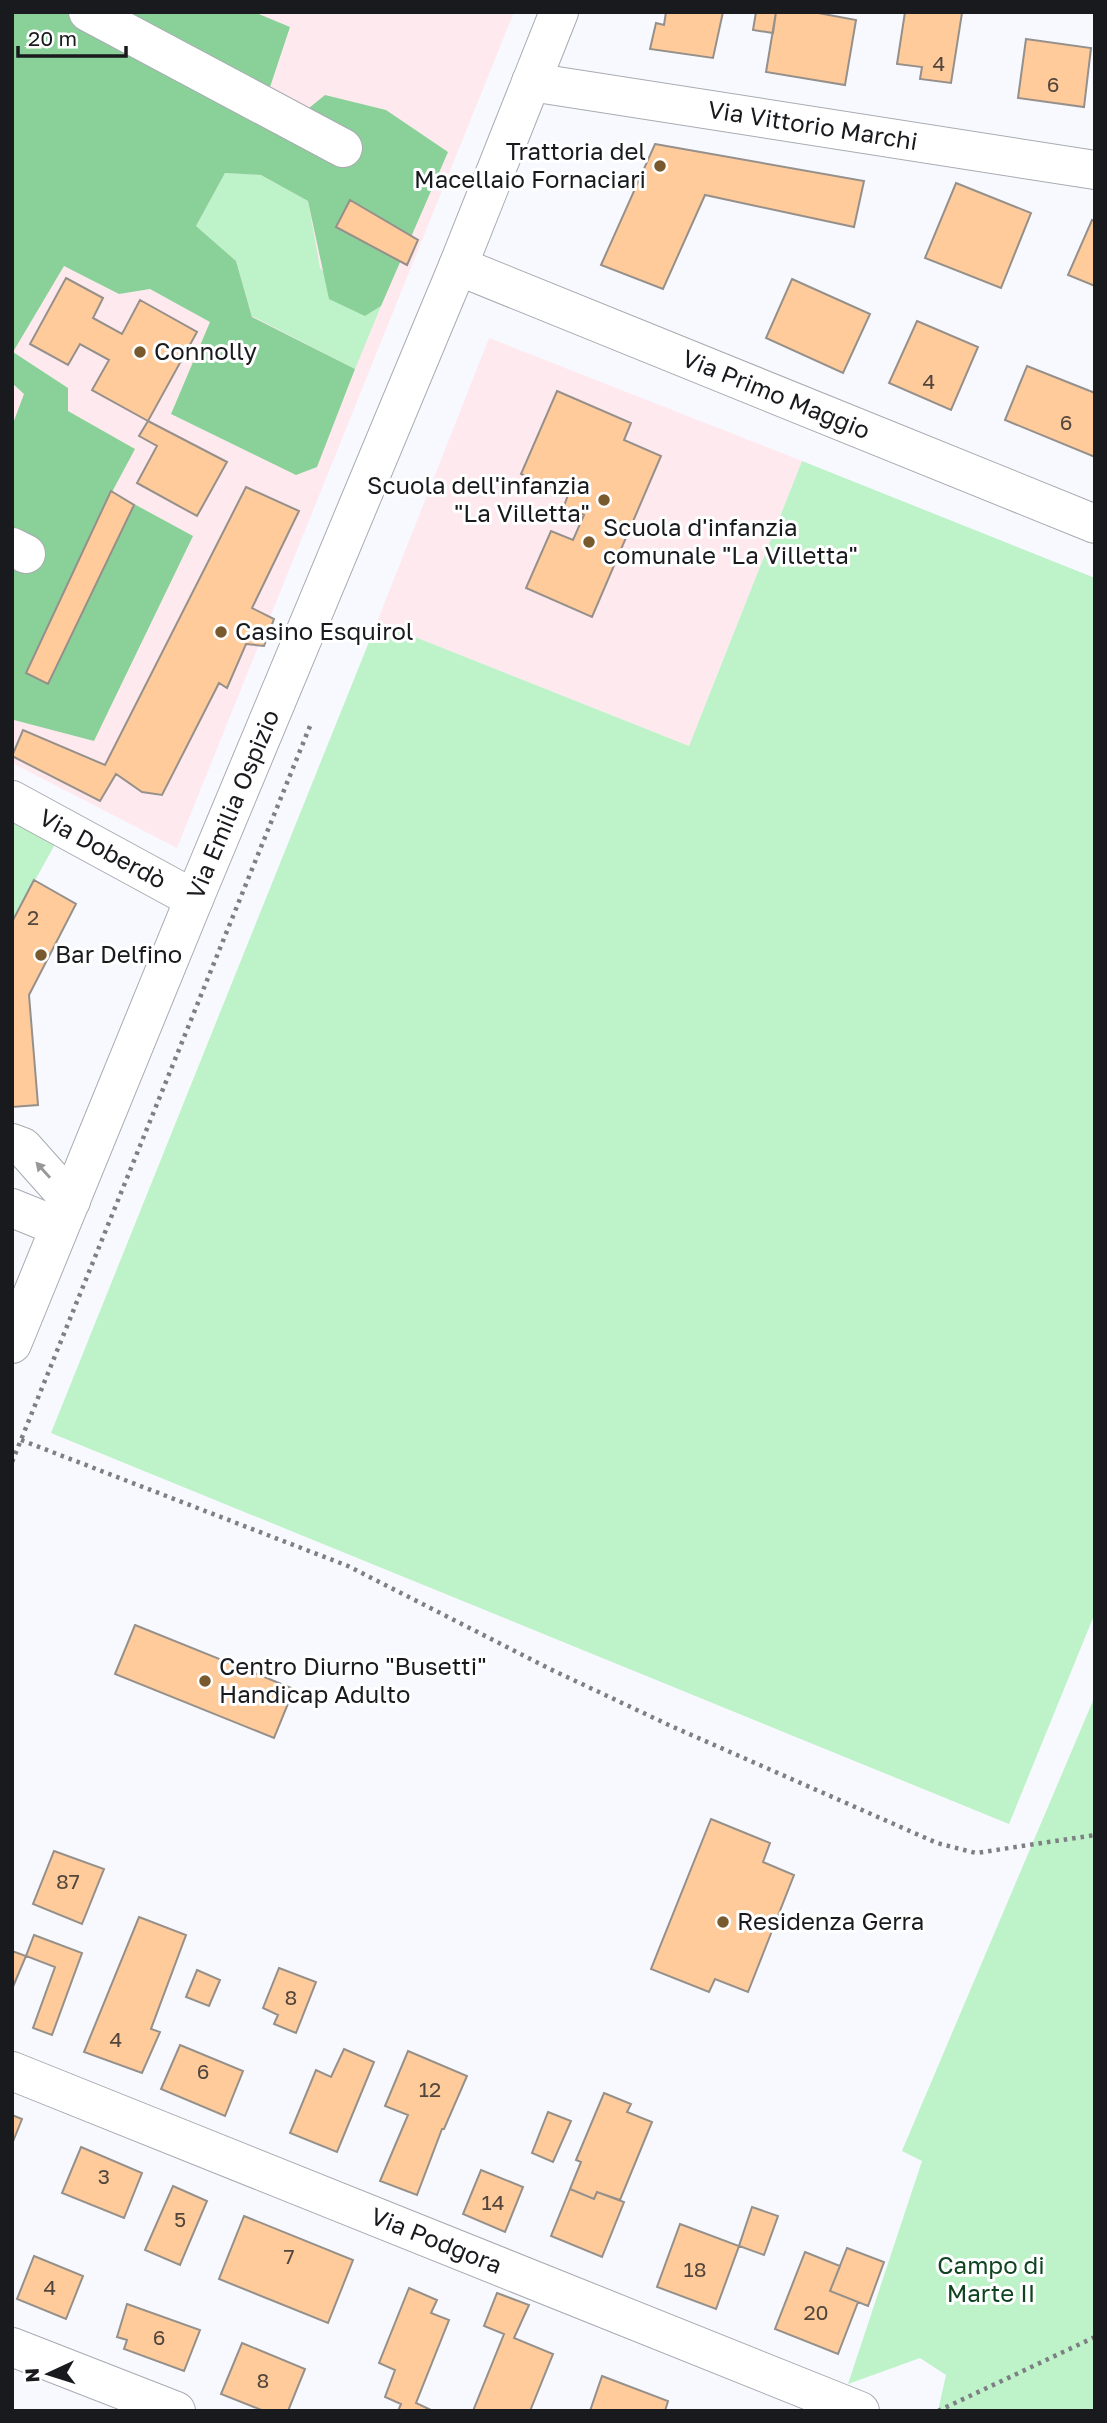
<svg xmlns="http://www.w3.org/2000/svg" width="1107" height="2423" font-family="'Golos Text',sans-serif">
	<rect width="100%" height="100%" fill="#f7f9ff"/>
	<path fill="#fee9ee" d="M12,12h502l-337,836 -165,-85z
		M489,338l313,123 -113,285 -312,-124z"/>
	<path fill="#bef2c8" d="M225,173l36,2 47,26 12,67 45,48 16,-10 -26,63 -103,-53 -16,-55 -40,-35z
		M802,461l293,117v1035l-86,211 -958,-391 326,-811 312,124z
		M12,800l52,28 -52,94z
		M1095,1696v715h-157l8,-36 -26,-17 -72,26 74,-223 -20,-10z"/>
	<path fill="#89d199" d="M12,12h242l36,15 -26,78 29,16 32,-26 61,15 62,42 -67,154 -16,10 -36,-17 -21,-98 -47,-26 -36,-2 -29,53 40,35 16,56 103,52 -38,98 -21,8 -125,-61 39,-92 -60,-33 -31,5 -55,-28 -51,86 55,36v23l67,38 -23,43 81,44 -99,205 -80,-21 -2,2v-296l12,-32 -12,-11z"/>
	<path fill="#ffcb9b" stroke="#96908b" stroke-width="2" d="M666,12h57l-10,46 -63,-9 6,-26 8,2z
		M756,12h20l-3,21 -20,-3z
		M776,12h37l43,8 -11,65 -79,-13z
		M905,12l57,1 -11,70 -31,-4 2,-12 -25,-3z
		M1026,39l65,9 -7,59 -66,-9z
		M655,144l209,37 -10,46 -149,-32 -42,94 -62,-24z
		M956,183l75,30 -30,75 -76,-30z
		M350,200l68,40 -11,25 -71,-38z
		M1092,220l3,1v65l-27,-11z
		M66,278l37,20 -10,20 29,16 18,-34 57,32 -49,89 -56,-31 17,-30 -29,-16 -12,21 -38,-21z
		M792,279l78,35 -27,59 -77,-35z
		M917,321l61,26 -27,63 -62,-27z
		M1027,366l68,27v64l-90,-37z
		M557,391l74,32 -7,17 37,16 -69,161 -66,-29 25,-57 22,9 11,-25 -20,-9 4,-11 -47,-21z
		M148,421l79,41 -30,54 -60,-33 20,-37 -18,-10z
		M246,487l53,24 -47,97 22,11 -10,27 -18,-2 -19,44 -8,-5 -57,112 -20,-3 -26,-18 -16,27 -88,-45 11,-26 82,35z
		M111,491l23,14 -86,179 -22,-11z
		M34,880l42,24 -47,91 9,110 -26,2v-185z
		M135,1625l159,64 -20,49 -159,-64z
		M711,1819l59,24 -7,19 31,13 -46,117 -33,-13 -6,13 -58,-23z
		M54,1851l50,18 -22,55 -49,-20z
		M139,1917l47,18 -35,94 9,3 -18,41 -58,-21z
		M34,1935l48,18 -30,82 -19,-7 22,-61 -29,-11z
		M12,1951l14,5 -14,33z
		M279,1968l37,14 -20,51 -22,-9 4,-9 -15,-7z
		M197,1970l23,10 -11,26 -23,-9z
		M180,2045l63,26 -18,45 -64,-27z
		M344,2049l30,13 -37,90 -47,-19 26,-63 15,7z
		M408,2051l59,25 -23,53h-2l-25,66 -37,-14 28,-66 -23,-9z
		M604,2093l27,11 -4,8 25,10 -32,78 -23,-8 -3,7 -24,-10 11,-27 -5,-2z
		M548,2112l23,9 -18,41 -21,-9z
		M12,2115l10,4 -10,25z
		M81,2147l61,26 -18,45 -62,-25z
		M481,2170l42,17 -18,45 -42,-18z
		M173,2186l34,15 -27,64 -35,-15z
		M570,2189l24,10 3,-7 27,10 -22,55 -51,-21z
		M752,2207l26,9 -14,39 -25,-9z
		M244,2216l109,44 -25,63 -109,-44z
		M680,2224l59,22 -23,63 -59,-22z
		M847,2248l37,14 -16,44 -38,-15z
		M805,2252l35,14 -10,25 28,11 -20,52 -63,-25z
		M34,2256l49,20 -17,43 -49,-20z
		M409,2288l28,12 -6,13 18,7 -33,83 17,8h-35l3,-7 -16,-7 10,-27 -16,-7z
		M497,2293l32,12 -15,33 39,16 -23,57h-57l31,-77 -20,-8z
		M127,2304l73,26 -16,41 -60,-22 3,-9 -10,-3z
		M242,2343l63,26 -17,42h-24l-43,-17z
		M602,2376l66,25 -3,10h-75z"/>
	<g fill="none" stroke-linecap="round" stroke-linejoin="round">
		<g stroke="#a8abb1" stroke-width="40">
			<g id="street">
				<path d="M88,12l255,136"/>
				<path id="s1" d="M531,82l564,88"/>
				<path id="s2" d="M458,266l637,258"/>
				<path d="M12,547l14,7"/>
				<path id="s3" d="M12,800l182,99"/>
				<path d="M12,1143l11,4 48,54"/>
				<path d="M12,1208l47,19"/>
				<path id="s4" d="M12,2071l848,340"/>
				<path d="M12,2347l164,64"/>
			</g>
		</g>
		<g stroke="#a8abb1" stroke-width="40">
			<g id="secondary">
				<path id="s5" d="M12,1344l182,-445 264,-633 101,-254"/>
			</g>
		</g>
		<path stroke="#7e7f84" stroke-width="4.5" stroke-dasharray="3.5 5" stroke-linecap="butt" d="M21,1440l327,126 202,103 121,57 266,117 39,10 119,-18
			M12,1462l298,-736
			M938,2411l157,-74"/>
		<use href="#street" stroke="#fff" stroke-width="38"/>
		<use href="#secondary" stroke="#fff" stroke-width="38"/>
	</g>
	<defs><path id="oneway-solid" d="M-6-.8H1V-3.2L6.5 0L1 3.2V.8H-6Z" transform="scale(1.75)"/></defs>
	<use fill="#989899" href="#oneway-solid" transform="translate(43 1170) rotate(-132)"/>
	<g fill="#79592e" stroke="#fff" stroke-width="2.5">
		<circle cx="660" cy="166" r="7"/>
		<circle cx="140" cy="352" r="7"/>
		<circle cx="604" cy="500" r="7"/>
		<circle cx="589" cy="542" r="7"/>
		<circle cx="221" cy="632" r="7"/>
		<circle cx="41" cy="955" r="7"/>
		<circle cx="205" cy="1681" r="7"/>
		<circle cx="723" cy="1922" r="7"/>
	</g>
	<g text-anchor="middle" stroke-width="6" stroke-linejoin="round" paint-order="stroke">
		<g font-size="21" fill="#52463c">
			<text x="939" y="71">4</text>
			<text x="1053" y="92">6</text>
			<text x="929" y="389">4</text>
			<text x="1066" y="430">6</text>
			<text x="33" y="925">2</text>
			<text x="68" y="1889">87</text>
			<text x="291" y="2005">8</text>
			<text x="116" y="2047">4</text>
			<text x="203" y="2079">6</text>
			<text x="430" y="2097">12</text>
			<text x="104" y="2184">3</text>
			<text x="493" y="2210">14</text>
			<text x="180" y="2227">5</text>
			<text x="289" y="2264">7</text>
			<text x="695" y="2277">18</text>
			<text x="50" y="2295">4</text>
			<text x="816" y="2320">20</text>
			<text x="159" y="2345">6</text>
			<text x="263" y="2388">8</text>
		</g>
		<g font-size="24" fill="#191a1d" stroke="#fff">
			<text dy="8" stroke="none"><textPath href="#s1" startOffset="285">Via Vittorio Marchi</textPath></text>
			<text dy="8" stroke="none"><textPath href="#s2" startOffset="343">Via Primo Maggio</textPath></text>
			<text dy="8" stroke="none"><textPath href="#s5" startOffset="583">Via Emilia Ospizio</textPath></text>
			<text dy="8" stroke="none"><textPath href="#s3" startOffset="103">Via Doberdò</textPath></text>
			<text dy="8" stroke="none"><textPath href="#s4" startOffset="457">Via Podgora</textPath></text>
		</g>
		<g font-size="24" fill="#191a1d" stroke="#fff" text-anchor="start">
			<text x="646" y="160" text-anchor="end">Trattoria del<tspan x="646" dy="28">Macellaio Fornaciari</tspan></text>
			<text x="154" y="360">Connolly</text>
			<text x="590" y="494" text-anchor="end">Scuola dell'infanzia<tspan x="590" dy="28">"La Villetta"</tspan></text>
			<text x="603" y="536">Scuola d'infanzia<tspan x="603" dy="28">comunale "La Villetta"</tspan></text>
			<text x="235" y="640">Casino Esquirol</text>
			<text x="55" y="963">Bar Delfino</text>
			<text x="219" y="1675">Centro Diurno "Busetti"<tspan x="219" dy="28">Handicap Adulto</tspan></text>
			<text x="737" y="1930">Residenza Gerra</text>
		</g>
		<g font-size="24" fill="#0f4420" stroke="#fff">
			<text x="991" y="2274">Campo di<tspan x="991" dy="28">Marte II</tspan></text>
		</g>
	</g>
	<rect width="1107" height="2423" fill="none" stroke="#191a1d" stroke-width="28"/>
	<g transform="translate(49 2374) rotate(266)" stroke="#ffffff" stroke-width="5" paint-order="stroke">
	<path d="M0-5L12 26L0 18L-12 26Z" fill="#191a1d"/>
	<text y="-10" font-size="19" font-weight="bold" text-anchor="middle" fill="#191a1d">N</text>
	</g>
	<path d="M18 46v10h108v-10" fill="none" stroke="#191a1d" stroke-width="3.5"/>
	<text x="28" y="46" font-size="21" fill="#191a1d" stroke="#ffffff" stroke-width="5" paint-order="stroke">20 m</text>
</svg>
